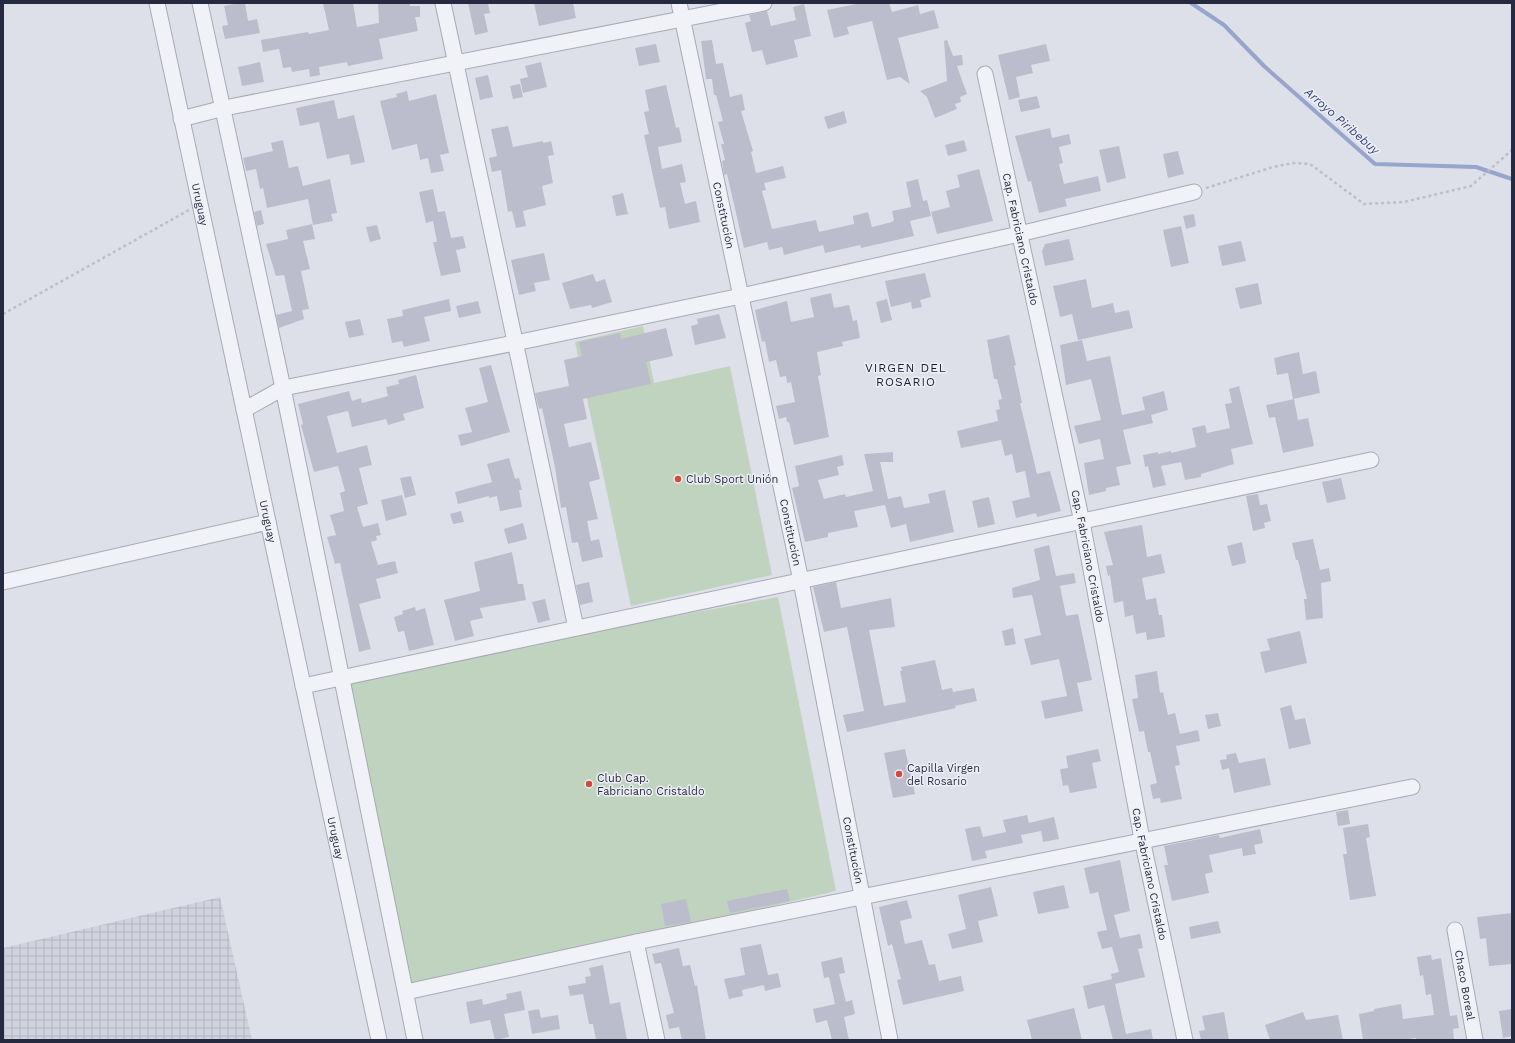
<svg xmlns="http://www.w3.org/2000/svg" width="1515" height="1043" font-family="'Work Sans',sans-serif">
	<defs>
		<pattern id="industrial-grid" width="8" height="8" patternUnits="userSpaceOnUse"><rect width="8" height="8" fill="#d0d2de"/><path d="M0 4h8M4 0v8" fill="none" stroke="#b2b4c0"/></pattern>
	</defs>
	<rect width="100%" height="100%" fill="#dee0e9"/>
	<path fill="url(#industrial-grid)" d="M220,897l32,143h-249v-92z"/>
	<path fill="#bfd3bf" d="M643,326l11,57 76,-17 42,209 -141,31 -56,-264z
		M778,597l58,294 -430,101 -64,-314z"/>
	<g fill="none" stroke-linecap="round" stroke-linejoin="round">
		<path stroke="#97a4cb" stroke-width="4" d="M1191,3l33,22 40,41 111,98 101,3 36,12"/>
	</g>
	<path fill="#bbbdcc" d="M239,3h6l3,18 9,-2 3,14 -35,6 -3,-13 6,-1 -4,-19z
		M323,3h30l4,24 22,-4 -1,-20h32v3h10v11h-5l3,14 -39,8 4,20 -35,7 -1,-4 -28,5 1,8 -10,2 -1,-8 -17,3 -1,-5 -8,1 -4,-19 -16,3 -2,-12 47,-8 1,2 20,-4z
		M468,3h20l2,10 -6,1 4,18 -13,3z
		M534,3h39l3,15 -37,8z
		M861,3h28l3,9 26,-7 2,9 14,-4 5,18 -41,10 12,46 -10,-7 -13,3 -15,-59 -25,6 2,7 -15,4 -7,-28z
		M804,4l7,32 -17,4 4,17 -32,8 -4,-15 -10,2 -7,-29 6,-2 -2,-6 18,-4 4,15 25,-6 -3,-13z
		M712,40l4,24 7,-1 7,34 12,-3 3,16 -4,1 12,40 -2,1 5,21 27,-7 3,12 -22,5 2,7 -4,1 10,38 44,-9 3,12 35,-8 -1,-8 15,-4 4,15 20,-5 2,-2 -2,-9 19,-4 -5,-25 12,-3 5,22 4,-1 4,16 -21,5 4,15 -53,12 -1,-3 -35,8 -2,-8 -39,10 -2,-8 -13,3 -2,-8 -23,6 -17,-74 -3,1 -2,-14 3,-1 -4,-16h3l-6,-22 5,-1 -7,-26h-2l-2,-16h-6l-5,-38z
		M947,40l6,16 9,-1 1,10 -6,1 10,28 -7,3 1,5 -6,2 2,5 -22,9 -8,-21 -7,-6 27,-10 -3,-40z
		M656,44l4,18 -21,4 -4,-18z
		M1046,44l4,17 -19,4 2,8 -17,4 4,20 -11,3 -11,-45z
		M260,62l4,20 -22,4 -4,-19z
		M541,62l6,25 -24,6 -3,-14 8,-2 -3,-11z
		M488,75l5,22 -13,3 -5,-22z
		M520,84l3,13 -10,2 -3,-13z
		M666,85l10,43 3,-1 3,15 -24,5 4,22 20,-5 4,18 -6,1 5,21 11,-3 4,21 -31,7 -4,-22 -5,1 -16,-73 5,-1 -5,-22 5,-1 -4,-21z
		M407,91l2,10 27,-7 13,59 -9,2 4,16 -13,2 -3,-15 -8,2 -3,-16 -25,6 -12,-49 17,-4 -1,-3z
		M1037,96l3,12 -19,4 -3,-12z
		M334,100l4,19 16,-4 11,47 -14,3 -2,-11 -22,5 -8,-37 -19,4 -4,-18z
		M844,111l3,12 -19,6 -4,-12z
		M508,126l5,21 30,-6v2l8,-2 3,14 -6,1 5,27 -11,3 4,19 -23,6 3,15 -10,2 -4,-17 -4,1 -7,-42 -9,2 -3,-14 8,-2 -6,-27z
		M1050,128l2,10 17,-4 2,10 -12,3 4,16 -4,1 5,20 34,-8 3,15 -36,8 2,7 -28,7 -8,-32 -3,1 -13,-46z
		M283,140l6,28 9,-2 5,20 27,-7 7,34 -6,1 2,7 -20,4 -5,-26 -41,9 -4,-20 -3,1 -4,-20 -10,2 -3,-13 30,-7 -2,-8z
		M964,140l3,11 -19,5 -3,-11z
		M1119,146l7,32 -19,5 -8,-33z
		M1178,151l6,23 -16,4 -5,-24z
		M979,169l14,52 -56,13 -6,-22 19,-5 -4,-16 14,-4 -3,-12z
		M433,189l5,23 7,-1 6,27 12,-2 3,12 -10,2 5,22 -20,4 -8,-34h4l-4,-21 -7,2 -7,-31z
		M623,193l5,21 -12,2 -4,-20z
		M261,210l3,14 -7,2 -3,-14z
		M1194,214l2,12 -10,3 -3,-13z
		M312,224l3,15 -12,2 7,28 -9,2 8,38 -7,1 2,9 -25,9 -3,-13 16,-4 -8,-36 -8,1 -10,-32 22,-5 -2,-9z
		M377,225l4,14 -11,3 -4,-15z
		M1181,226l8,37 -18,4 -8,-37z
		M1069,239l5,21 -29,6 -3,-15 3,-7z
		M1241,241l5,20 -24,5 -4,-20z
		M544,253l6,27 -16,3 2,8 -17,4 -8,-35z
		M925,273l6,24 -11,3 2,7 -10,2 -1,-7 -20,5 -6,-26z
		M593,274l3,8 9,-3 7,23 -20,6 -1,-3 -21,4 -8,-26z
		M1086,279l6,29 21,-5 2,10 14,-3 4,18 -55,12 -6,-26 -12,3 -7,-31z
		M1258,283l4,21 -22,5 -5,-21z
		M831,293l3,15 15,-3 4,16 4,-1 3,18 -18,4 1,4 -26,6 4,23 -3,1 11,61 -35,8 -5,-23h-2l-1,-5 -7,2 -3,-13 19,-4 -4,-20 -4,1 -1,-7 -6,1 -4,-17 -7,2 -4,-21 -3,1 -7,-32 32,-9 4,21 23,-5 -4,-19z
		M449,299l2,12 -27,6 6,24 -26,6 -2,-6 -10,2 -5,-24 16,-3 -1,-6z
		M887,299l5,21 -11,3 -5,-21z
		M478,301l3,12 -22,5 -3,-12z
		M719,314l7,24 -31,7 -4,-19 7,-2 -1,-5z
		M360,319l4,16 -15,3 -4,-16z
		M666,328l7,28 -27,6 5,22 -68,15 4,20 -23,5 5,23 22,-5 9,37 -11,3 9,37 -11,2 4,20 8,-2 4,18 -21,5 -4,-20 -6,1 -6,-36 -5,1 -6,-41 -13,-59 -3,1 -4,-16 34,-7 -5,-26 18,-4 -3,-14 41,-9 1,6z
		M1009,335l7,30 -2,1 8,37h-2l17,71 13,-3 11,40 -24,6 -1,-4 -20,5 -4,-17 18,-4 -5,-26 -9,2 -4,-19 -7,2 -4,-16 -40,8 -4,-17 41,-10 -2,-11 4,-1 -2,-9 4,-1 -5,-20h-3l-7,-39z
		M1082,340l5,21 23,-5 12,59 23,-5 -3,-13 22,-6 4,19 -17,5 2,8 -30,7 8,34 -15,3 4,18 -14,3v3l-17,4 -5,-32 20,-4 -4,-20 -21,5 -5,-18 27,-6 -10,-41 -25,6 -6,-40z
		M1299,352l4,22 13,-3 4,22 -27,6 -5,-26 -11,2 -3,-17z
		M491,365l19,67 -49,14 -3,-11 14,-3 -7,-24 23,-6 -9,-34z
		M416,375l8,33 -21,6 2,6 -17,5 -2,-6 -34,8 -4,-16 -21,5 10,37 30,-8 5,20 -13,3 9,36 -11,3 6,20 15,-4 3,12 -5,1 1,4 -6,2 7,23 17,-4 3,12 -22,6 5,19 -22,6 12,45 -12,3 -19,-89 -5,1 -8,-27 9,-2 -6,-20 14,-4 -4,-18 5,-2 -7,-25 -24,6 -13,-47 2,-1 -5,-20 51,-13 3,10 9,-3 1,5 26,-7 -2,-9 13,-3 -1,-4z
		M1239,386l14,58 -22,5 3,15 -33,10v3l-16,3 -4,-18 -20,4 5,19 -13,3 -5,-22 -3,1 -2,-12 15,-3v2l13,-3v2l25,-6 -4,-19 13,-3 2,8 23,-5 -5,-24 7,-1 -3,-14z
		M1294,399l4,21 10,-2 6,28 -31,7 -8,-36 -6,1 -3,-13z
		M893,452v10h-13l8,37 13,-3 3,12 26,-5 -2,-9 17,-4 9,42 -44,10 -4,-18 -15,4 -6,-23 -31,6 4,16 -30,6v4l-23,5 -13,-54 7,-2 -4,-20 47,-11 2,10 -7,2 2,8 -21,5 6,19 21,-5 1,3 27,-6 -9,-37z
		M509,458l6,21 4,-1 3,12h-3l3,17 -22,4 -3,-15 -8,2v-2l-31,8 -3,-12 37,-10 -5,-18z
		M411,476l5,19 -11,3 -5,-20z
		M1341,478l5,21 -19,4 -5,-21z
		M1258,494l2,11 7,-1 4,17 -7,2 1,5 -12,3 -7,-35z
		M402,495l5,20 -21,6 -5,-21z
		M989,497l6,27 -17,4 -6,-27z
		M461,511l3,11 -11,2 -3,-10z
		M523,523l4,16 -19,5 -4,-15z
		M1142,525l5,32 14,-3 4,19 -23,5 4,22 10,-2 3,17h3l3,22 -18,3 -1,-8 -10,2 -3,-19 -8,2 -2,-16 -9,2 -4,-28 -2,1 -2,-10 7,-1 -9,-33z
		M1313,539l7,31 9,-2 2,13 -10,2 2,35 -17,2 -2,-21h3l-9,-39h-2l-4,-17z
		M1242,542l4,21 -14,3 -5,-20z
		M1049,545l7,31 18,-3 2,10 -16,3 6,30 12,-2 14,66 -15,3 6,28 -38,8 -4,-18 26,-5 -8,-37 -28,6 -7,-26 17,-4 -9,-40 -19,3 -1,-10 28,-8 -6,-31z
		M512,552l6,32h5l3,16 -46,8 3,10 -13,3 4,15 -19,5 -11,-41 36,-9 -6,-29z
		M589,582l4,20 -13,3 -4,-20z
		M836,582l5,26 50,-10 4,29 -26,3 15,76 22,-4 -6,-31h2l-1,-4 34,-7 7,30 10,-2 1,4 21,-4 3,13 -22,5 1,2 -109,24 -4,-17 21,-4 -17,-84 -23,5 -11,-45z
		M545,599l5,21 -12,3 -6,-21z
		M415,607l1,4 9,-3 9,37 -25,6 -5,-20 -6,1 -4,-15 9,-3 -1,-3z
		M1013,628l3,16 -11,2 -3,-15z
		M1300,631l7,32 -42,10 -5,-21 10,-2 -3,-11z
		M1157,671l3,22 3,-1 5,23 7,-2 5,21 18,-4 2,11 -24,5 4,19 -5,1 7,33 -21,4 -1,-5 -7,1 -3,-14 7,-2 -7,-31h-2l-4,-21 -5,1 -7,-33 6,-1 -3,-23z
		M1291,705l4,15 10,-2 6,26 -22,5 -9,-41z
		M1218,713l3,13 -13,3 -3,-14z
		M905,749l10,45 -22,4 -9,-45z
		M1098,749l3,12 -9,2 5,25 -27,5 -2,-8 -5,1 -3,-17 8,-1 -2,-12z
		M1236,753l3,10 26,-5 6,27 -37,8 -5,-25 -7,2 -2,-10 7,-1 -1,-4z
		M1348,810l2,14 -12,2 -2,-14z
		M1027,815l2,8 25,-6 5,22 -16,3 -2,-11 -20,4 2,8 -38,8 2,7 -15,3 -7,-32 15,-3 3,11 23,-5 -3,-12z
		M1368,824l2,13 -4,1 10,58 -26,4 -7,-46h4l-4,-26z
		M1260,829l3,14 -9,2 2,9 -13,2 -1,-8 -33,7 4,17 -8,2 4,19 -37,8 -8,-36h4l-4,-19 55,-11 1,3z
		M1120,860l10,51 -16,4 6,23 20,-4 3,14 -5,1 7,28 -30,7 11,50 25,-5 2,11h-40l-9,-35 -16,4 -5,-23 29,-7 -1,-5 8,-2 -7,-25 -10,2 -5,-17 10,-2 -9,-38 -8,2 -6,-26z
		M1064,885l5,23 -31,6 -5,-22z
		M991,887l7,29 -20,5 5,21 -31,7 -4,-15 18,-5 -8,-34z
		M787,889l3,12 -60,12 -3,-12z
		M686,899l5,23 -26,4 -4,-22z
		M907,900l5,18 -12,3 5,23 17,-4 7,25 6,-1 4,17 22,-5 3,15 -61,14 -6,-25 4,-1 -9,-35 -4,2 -9,-39z
		M1512,913v51l-23,2 -3,-28 -6,1 -3,-22z
		M1218,921l3,12 -30,6 -2,-12z
		M761,944l7,31 10,-2 3,14 -16,4 -1,-6 -22,5 1,6 -14,3 -5,-20 21,-4 -5,-27z
		M679,948l4,18 7,-1 5,21 2,-1 9,55h-24l-3,-13 -10,2 -3,-14 8,-2 -13,-50 -6,1 -3,-10z
		M1431,955l1,5 9,-2 9,58 7,-1 2,13 -6,1 1,11h-38v-2l-14,2h-39l-4,-26 15,-3v-2l27,-5 2,15 31,-4 -3,-21 -5,1 -3,-20 -3,1 -3,-19z
		M842,957l3,16 -6,1 7,28 6,-2 3,14 -11,3 5,23h-17l-5,-20 -11,3 -3,-14 22,-5 -6,-27 -5,1 -3,-16z
		M603,965l7,39 10,-2 7,38h-31l-3,-16h-4l-6,-30 -13,2 -2,-10 18,-3 -1,-6 6,-1 -2,-8z
		M521,991l4,19 -21,4 5,23 -14,3 -5,-20 -20,4 -4,-22 16,-3 1,6 24,-6 -1,-5z
		M1074,1008l8,32h-50l-5,-20z
		M539,1009l2,9 17,-3 2,14 -28,5 -4,-23z
		M1512,1009v27l-9,2 -4,-27z
		M1224,1012l5,28h-28l-2,-9 6,-1 -3,-14z
		M1303,1012l3,8 32,-5 5,25h-73l-5,-15z"/>
	<g fill="none" stroke-linecap="round" stroke-linejoin="round">
		<g stroke="#a7a9b7" stroke-width="17">
			<g id="street">
				<path id="s1" d="M157,3l222,1037"/>
				<path d="M200,3l83,385 132,652"/>
				<path d="M443,3l133,625"/>
				<path id="s2" d="M679,3l122,578 89,459"/>
				<path id="s3" d="M985,74l97,448 60,317 43,201"/>
				<path d="M181,119l43,-11 540,-105"/>
				<path d="M244,410l39,-22 232,-45 226,-47 278,-62 175,-42"/>
				<path d="M3,582l265,-60"/>
				<path d="M303,686l1068,-226"/>
				<path id="s4" d="M1455,930l20,110"/>
				<path d="M636,942l21,98"/>
				<path d="M406,992l230,-50 776,-155"/>
			</g>
		</g>
		<path stroke="#bcbec8" stroke-width="2.5" stroke-dasharray="3 3" stroke-linecap="butt" d="M1206,188l67,-21 20,-4 17,1 54,40 40,-2 67,-16 41,-36
			M3,314l186,-104"/>
		<use href="#street" stroke="#f1f2f7" stroke-width="15"/>
	</g>
	<g fill="#d6493b" stroke="#eeeff6" stroke-width="1.5">
		<circle cx="678" cy="479" r="4"/>
		<circle cx="899" cy="774" r="4"/>
		<circle cx="589" cy="784" r="4"/>
	</g>
	<g text-anchor="middle" stroke-width="3" stroke-linejoin="round" paint-order="stroke">
		<g font-size="11" fill="#262a41" stroke="#eeeff6">
			<text dy="4" stroke="none"><textPath href="#s1" startOffset="206">Uruguay</textPath></text>
			<text dy="4" stroke="none"><textPath href="#s2" startOffset="217">Constitución</textPath></text>
			<text dy="4" stroke="none"><textPath href="#s3" startOffset="169">Cap. Fabriciano Cristaldo</textPath></text>
			<text dy="4" stroke="none"><textPath href="#s1" startOffset="530">Uruguay</textPath></text>
			<text dy="4" stroke="none"><textPath href="#s2" startOffset="541">Constitución</textPath></text>
			<text dy="4" stroke="none"><textPath href="#s3" startOffset="493">Cap. Fabriciano Cristaldo</textPath></text>
			<text dy="4" stroke="none"><textPath href="#s1" startOffset="854">Uruguay</textPath></text>
			<text dy="4" stroke="none"><textPath href="#s2" startOffset="865">Constitución</textPath></text>
			<text dy="4" stroke="none"><textPath href="#s3" startOffset="817">Cap. Fabriciano Cristaldo</textPath></text>
			<text dy="4" stroke="none"><textPath href="#s4" startOffset="56">Chaco Boreal</textPath></text>
		</g>
		<g font-size="11" fill="#262a41" stroke="#eeeff6" text-anchor="start">
			<text x="686" y="483">Club Sport Unión</text>
			<text x="907" y="772">Capilla Virgen<tspan x="907" dy="13">del Rosario</tspan></text>
			<text x="597" y="782">Club Cap.<tspan x="597" dy="13">Fabriciano Cristaldo</tspan></text>
		</g>
		<g font-size="12" font-style="italic" fill="#2e3d77" stroke="#eeeff6">
			<text transform="translate(1342 121) rotate(41)" y="4">Arroyo Piribebuy</text>
		</g>
		<g font-size="12" letter-spacing="1" fill="#191b31" stroke="#eeeff6">
			<text x="906" y="372">VIRGEN DEL<tspan x="906" dy="14">ROSARIO</tspan></text>
		</g>
	</g>
	<rect width="1515" height="1043" fill="none" stroke="#262a41" stroke-width="8"/>
</svg>
